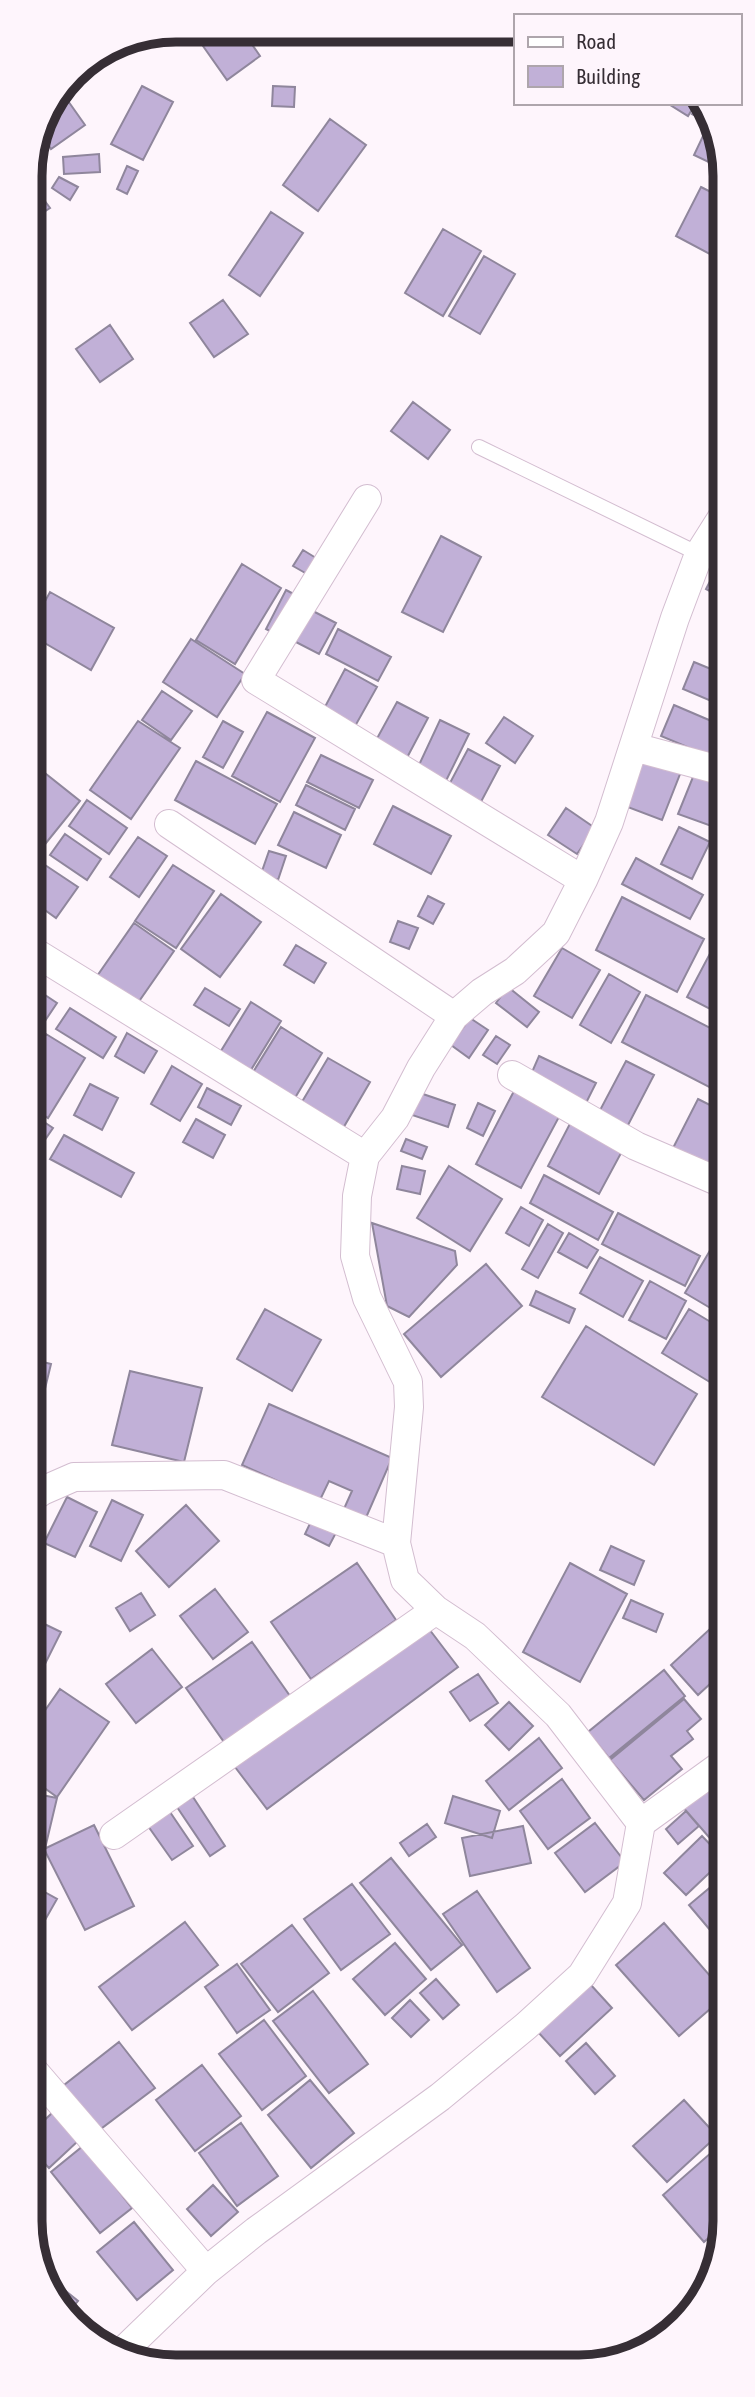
<svg xmlns="http://www.w3.org/2000/svg" width="755" height="2397" font-family="'Asap Condensed',sans-serif">
	<rect width="100%" height="100%" fill="#fef5fc"/>
	<path fill="#c1b0d7" stroke="#8f869c" stroke-width="2" d="M225,30h17l18,26 -33,24 -24,-34z
		M142,86l31,16 -30,58 -32,-16z
		M273,86l22,1 -1,20 -22,-1z
		M61,91l24,34 -34,24 -12,-19 2,-10z
		M667,103h29l-8,13z
		M699,103l10,20 -17,-9z
		M330,119l36,26 -48,66 -35,-26z
		M703,136l18,8 2,4v12l-4,7 -25,-12z
		M99,154l1,18 -36,2 -1,-17z
		M127,166l11,5 -11,23 -10,-5z
		M59,177l19,10 -8,13 -18,-12z
		M30,181l20,27 -20,13z
		M701,187l22,11v63l-47,-25z
		M271,212l32,21 -43,63 -31,-21z
		M443,229l38,22 -38,65 -38,-23z
		M484,256l31,18 -35,60 -31,-18z
		M223,300l25,34 -34,23 -24,-34z
		M110,325l23,34 -33,23 -24,-33z
		M413,402l37,28 -22,29 -37,-28z
		M441,536l40,21 -38,75 -41,-20z
		M303,550l13,8 -9,16 -14,-8z
		M723,556v42l-17,-9z
		M242,564l39,24 -46,76 -39,-24z
		M286,590l21,11 -20,39 -21,-11z
		M50,592l64,36 -23,42 -60,-35v-8z
		M309,609l27,14 -17,31 -27,-14z
		M338,629l53,28 -13,24 -52,-27z
		M191,639l54,35 -28,43 -54,-35z
		M694,662l29,12v32l-40,-17z
		M345,669l32,18 -28,50 -31,-17z
		M162,691l30,20 -21,29 -29,-20z
		M397,702l31,16 -27,51 -32,-16z
		M674,705l49,21v36l-62,-26z
		M267,712l48,26 -35,64 -48,-26z
		M504,717l29,19 -18,27 -29,-20z
		M440,720l29,14 -29,59 -28,-13z
		M138,721l42,27 -49,71 -41,-29z
		M223,721l20,11 -20,36 -20,-11z
		M468,749l32,17 -26,49 -32,-17z
		M645,754l37,15 -20,51 -37,-14z
		M321,755l52,25 -14,28 -52,-26z
		M196,761l81,43 -22,40 -80,-44z
		M31,762l49,39 -34,42 -15,-12z
		M695,772l28,11v28l-6,17 -39,-14z
		M306,785l49,24 -10,21 -49,-25z
		M87,800l40,28 -18,26 -40,-28z
		M393,806l58,30 -20,38 -57,-30z
		M566,808l29,20 -18,26 -29,-19z
		M294,812l47,23 -15,33 -48,-23z
		M679,827l31,15 -18,37 -31,-15z
		M65,834l36,25 -14,21 -37,-25z
		M138,837l29,19 -28,41 -29,-20z
		M269,851l17,5 -8,24 -17,-6z
		M636,858l67,37 -13,24 -68,-35z
		M31,860l8,6 -8,12z
		M45,865l33,22 -22,31 -25,-18v-15z
		M173,865l41,26 -38,57 -41,-27z
		M221,894l40,28 -41,55 -39,-28z
		M428,896l16,8 -11,20 -15,-8z
		M622,897l82,42 -27,53 -81,-42z
		M398,921l20,7 -9,21 -19,-7z
		M134,923l40,28 -39,56 -40,-28z
		M715,944l8,4v40l-11,22 -25,-13z
		M296,945l30,18 -12,20 -30,-18z
		M562,948l38,22 -28,48 -38,-22z
		M609,974l31,18 -29,51 -31,-18z
		M33,987l24,16 -26,39v-52z
		M508,987l31,25 -12,15 -31,-24z
		M205,988l35,21 -11,17 -35,-21z
		M646,995l78,40v33l-11,21 -91,-47z
		M251,1002l30,19 -35,57 -30,-19z
		M70,1008l46,29 -13,21 -47,-29z
		M470,1018l18,12 -19,28 -18,-13z
		M281,1027l41,26 -35,58 -42,-26z
		M127,1033l30,18 -13,22 -29,-17z
		M46,1034l39,24 -37,60 -17,-11v-30l6,-9 -6,-4v-6z
		M496,1036l14,9 -13,19 -14,-9z
		M539,1056l57,27 -11,22 -56,-26z
		M328,1058l42,24 -35,60 -42,-25z
		M626,1061l28,14 -28,54 -28,-15z
		M172,1066l30,18 -22,37 -29,-17z
		M90,1084l28,14 -16,32 -28,-15z
		M207,1088l34,18 -10,19 -33,-18z
		M514,1091l46,24 -39,73 -45,-24z
		M420,1093l35,12 -7,22 -36,-12z
		M698,1099l26,13v63l-54,-21z
		M478,1103l17,8 -12,25 -16,-8z
		M32,1114l21,14 -9,13 -13,-9z
		M575,1114l52,28 -28,52 -51,-28z
		M196,1119l29,16 -12,23 -30,-16z
		M64,1135l70,38 -13,24 -71,-38z
		M406,1139l21,8 -5,12 -21,-8z
		M402,1166l23,5 -5,23 -23,-5z
		M449,1166l53,33 -32,52 -53,-33z
		M544,1175l69,37 -15,28 -68,-37z
		M521,1207l22,13 -14,26 -23,-13z
		M618,1213l82,43 -15,30 -83,-42z
		M372,1223l83,28 2,14 -48,52 -22,-11z
		M548,1224l15,9 -25,45 -16,-9z
		M569,1233l29,17 -11,18 -29,-16z
		M712,1247l12,7v62l-39,-23z
		M600,1257l43,24 -20,36 -43,-24z
		M486,1264l36,42 -81,71 -37,-43z
		M650,1281l36,20 -20,38 -37,-19z
		M536,1291l39,18 -6,14 -39,-18z
		M265,1309l56,31 -29,51 -55,-32z
		M689,1309l35,21v48l-6,9 -56,-34z
		M586,1326l111,68 -43,71 -112,-68z
		M31,1359l20,5 -18,74h-1z
		M130,1371l72,17 -18,74 -72,-17z
		M269,1404l123,54 -27,62 -22,-9 9,-20 -23,-10 -9,19 -78,-35z
		M67,1497l30,15 -22,45 -31,-14z
		M724,1499v20l-10,-9z
		M112,1500l31,15 -22,46 -31,-15z
		M186,1505l33,36 -50,46 -33,-36z
		M315,1513l25,12 -11,21 -24,-12z
		M611,1546l33,15 -10,24 -34,-15z
		M357,1563l39,57 -85,59 -40,-57z
		M570,1563l57,31 -47,88 -57,-30z
		M215,1589l33,43 -35,27 -33,-43z
		M141,1593l14,22 -25,16 -14,-23z
		M631,1600l32,14 -7,18 -33,-14z
		M724,1616v55l-26,24 -27,-30z
		M32,1618l29,14 -23,46 -6,-3z
		M426,1625l32,42 -191,142 -32,-42z
		M252,1642l38,54 -66,46 -38,-54z
		M152,1649l30,38 -46,36 -30,-39z
		M664,1670l21,26 -76,62 -21,-26z
		M478,1674l20,29 -28,18 -20,-29z
		M60,1689l49,33 -52,75 -25,-18v-50z
		M684,1699l17,20 -14,12 6,8 -22,17 11,13 -38,31 -34,-40z
		M509,1702l24,24 -24,24 -24,-25z
		M539,1738l23,30 -53,42 -23,-29z
		M724,1768v68l-9,8 -34,-39z
		M562,1779l28,39 -42,31 -28,-38z
		M32,1793l25,5 -18,76 -7,-1z
		M453,1796l47,15 -8,27 -47,-15z
		M193,1797l32,49 -15,10 -33,-49z
		M686,1811l13,15 -21,18 -12,-15z
		M170,1812l23,34 -21,14 -24,-34z
		M595,1823l30,39 -40,30 -30,-39z
		M427,1824l9,13 -27,19 -9,-13z
		M94,1825l40,81 -49,24 -41,-81z
		M523,1826l8,37 -61,13 -8,-38z
		M702,1836l22,23 -38,36 -22,-22z
		M391,1858l71,87 -31,25 -71,-87z
		M725,1875v55l-9,7 -27,-32z
		M352,1884l38,50 -49,36 -37,-51z
		M32,1885l25,14 -25,44z
		M477,1891l53,77 -33,24 -54,-78z
		M185,1922l33,43 -86,65 -33,-43z
		M664,1923l61,70v3l-46,40 -63,-71z
		M292,1925l37,48 -51,39 -37,-48z
		M395,1943l31,36 -41,36 -32,-36z
		M237,1964l33,46 -33,23 -32,-46z
		M436,1979l23,26 -16,14 -23,-26z
		M590,1984l22,24 -52,48 -22,-24z
		M313,1991l55,73 -39,29 -56,-72z
		M410,2000l19,20 -18,17 -19,-19z
		M264,2020l42,56 -44,34 -43,-56z
		M119,2042l36,46 -61,46 -35,-45z
		M586,2043l29,33 -20,18 -29,-33z
		M202,2065l39,51 -46,35 -39,-51z
		M310,2080l44,53 -43,35 -43,-53z
		M684,2100l33,36 -50,46 -34,-36z
		M52,2113l26,28 -29,27 -17,-18v-18z
		M241,2123l37,53 -41,30 -38,-53z
		M721,2144l4,4v75l-21,19 -41,-47z
		M83,2146l49,62 -32,25 -49,-61z
		M213,2185l25,27 -27,24 -24,-27z
		M134,2222l39,48 -36,30 -40,-48z
		M722,2237l-9,21 -6,-7z
		M46,2275l32,26 -11,13z"/>
	<g fill="none" stroke-linecap="round" stroke-linejoin="round">
		<g stroke="#d3bdd0" stroke-width="16">
			<path id="lane" d="M479,447l220,107"/>
		</g>
		<g stroke="#d3bdd0" stroke-width="30">
			<path id="street" d="M367,499l-111,181 327,200
				M634,747l89,24
				M169,824l285,192
				M31,950l334,206
				M512,1075l124,71 88,38
				M32,1498l10,-7 32,-14 150,-2 172,68
				M641,1823l83,-60
				M114,1835l322,-225
				M32,2069l174,202
				M123,2351l83,-80 50,-40 184,-134 86,-71 56,-51 45,-72 14,-80 -83,-108 -83,-79 -39,-26 -31,-30 -9,-37 13,-136 -1,-25 -41,-84 -12,-42 2,-60 8,-40 30,-38 26,-50 33,-52 28,-24 33,-21 41,-38 27,-53 26,-58 66,-204 24,-64 24,-38"/>
		</g>
		<use href="#lane" stroke="#fff" stroke-width="14"/>
		<use href="#street" stroke="#fff" stroke-width="28"/>
	</g>
	<path d="M0 0H755V2397H0ZM176 42H579A134 134 0 0 1 713 176V2221A134 134 0 0 1 579 2355H176A134 134 0 0 1 42 2221V176A134 134 0 0 1 176 42Z" fill="#fef5fc" fill-rule="evenodd"/>
	<path fill="none" stroke="#362e35" stroke-width="9" d="M176 42H579A134 134 0 0 1 713 176V2221A134 134 0 0 1 579 2355H176A134 134 0 0 1 42 2221V176A134 134 0 0 1 176 42Z"/>
	<rect x="514" y="14" width="228" height="91" fill="#fef5fc" stroke="#aea5ac" stroke-width="2"/>
	<rect x="528" y="37" width="35" height="10" fill="#ffffff" stroke="#aea5ac" stroke-width="2"/>
	<text x="576" y="49" font-size="21" fill="#362e35">Road</text>
	<rect x="528" y="66" width="35" height="21" fill="#c1b0d7" stroke="#aea5ac" stroke-width="2"/>
	<text x="576" y="84" font-size="21" fill="#362e35">Building</text>
</svg>
